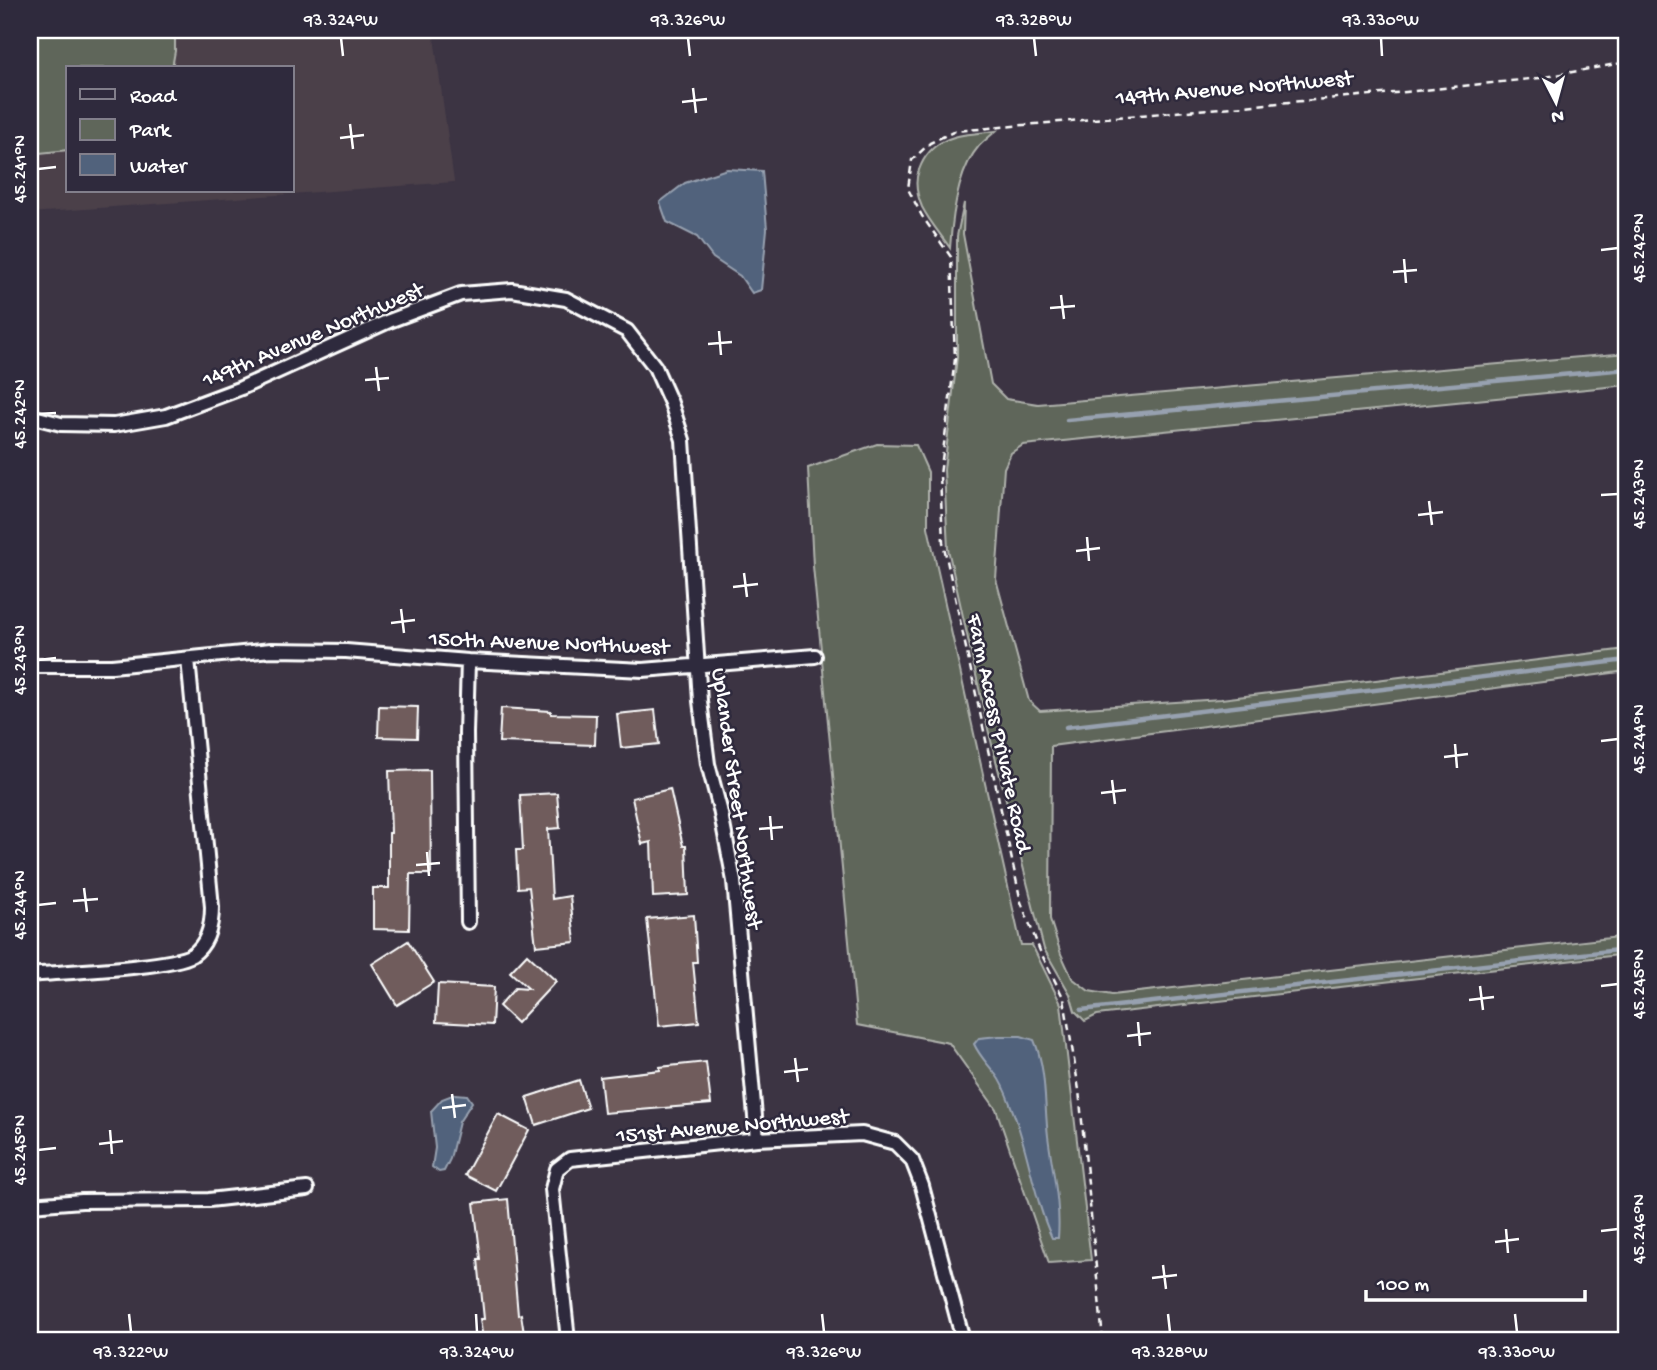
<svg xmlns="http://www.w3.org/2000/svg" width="1657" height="1370" font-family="'Gochi Hand',sans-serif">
	<rect width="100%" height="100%" fill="#3c3443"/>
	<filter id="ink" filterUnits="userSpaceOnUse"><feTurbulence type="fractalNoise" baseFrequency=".0143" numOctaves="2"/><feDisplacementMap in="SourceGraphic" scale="14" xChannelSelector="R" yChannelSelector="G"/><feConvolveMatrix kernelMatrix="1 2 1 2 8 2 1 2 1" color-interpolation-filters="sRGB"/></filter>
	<g filter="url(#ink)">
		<path fill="#4b404a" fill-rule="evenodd" d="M30,30h403l21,152 -424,31zM68,68h224v123h-224z"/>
		<path fill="#5f665a" stroke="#afb2ac" stroke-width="2" d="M30,30h145v21l-3,17h-104v82l-38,4z
			M996,131c-6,5 -12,10 -17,15 -21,24 -27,72 -29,102 -9,-13 -21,-27 -28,-41 -5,-12 -8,-25 -3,-37 13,-36 43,-35 77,-39z
			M964,203l-1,31 28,150 15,15 32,5 589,-51v32l-604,60 -12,8 -7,15 -8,111 33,122 11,10 181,-12 406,-50v22l-576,75 -1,173 11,35 11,24 17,13 23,4 515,-59v18l-530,61 -12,6 -10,-10 -5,-17 -26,-45 -56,-220 -40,-180 -4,-79 13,-113v-121z
			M877,444l39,1 12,27v55l93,418h11l29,59 30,256 -42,3 -53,-154 -47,-66 -92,-18 -44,-459 -5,-98z"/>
		<path fill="#51627c" stroke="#97a1b0" stroke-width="2" d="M727,169l35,2 5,58 -6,61 -9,3 -12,-17 -27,-18 -16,-21 -30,-15 -7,-20 25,-19z
			M999,1036h22l13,4c13,30 10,63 14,96 4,33 13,68 10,102h-6c-18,-39 -23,-84 -38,-124 -5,-12 -10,-29 -18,-39 -8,-11 -16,-18 -22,-31l5,-6z
			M455,1094l12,1 5,7 -13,20 -9,37 -6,12 -5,1 -7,-5 3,-19 -4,-37 11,-12z"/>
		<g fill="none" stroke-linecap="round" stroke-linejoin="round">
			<path stroke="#97a1b0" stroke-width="4.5" d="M1067,420l560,-51
				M1066,727l561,-67
				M1081,1010l546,-61"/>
		</g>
		<path fill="#6f5c5c" stroke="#fff" stroke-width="2" d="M379,706l39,1 -1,31 -39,-1z
			M501,708l50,3v3l45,1 -1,30 -96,-3z
			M655,710l4,34 -38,4 -4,-34z
			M430,770l1,104h-21l-1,56 -36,-1v-41h16v-55h2l-2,-62z
			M670,789l13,57h3l2,49 -35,2 -2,-55 -9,2 -10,-46z
			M557,793l3,35 -12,1 4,70 18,-3 5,46 -39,4 -7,-59 -11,1 -2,-38h7l-3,-55z
			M694,915l3,47h-4l6,60 -40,4 -12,-107z
			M408,941l26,41 -37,23 -25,-41z
			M527,954l29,27 -39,42 -18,-17 16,-18 14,1 -19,-17z
			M438,984l56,3 -2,38 -56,-3z
			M706,1062l5,42 -107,9 -4,-36 60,-7v-3z
			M579,1080l9,28 -52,17 -9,-28z
			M498,1114l31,16 -33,61 -31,-16z
			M508,1199l10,116 3,-1 4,26h-42l-3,-21h4l-6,-60h3l-7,-56z"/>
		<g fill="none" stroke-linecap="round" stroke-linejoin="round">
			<g stroke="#fff" stroke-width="18">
				<path id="minor" d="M30,416l31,8 53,1 52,-9 75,-28 148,-67 72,-27 51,-4 54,9 61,32 28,36 16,36 12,37 17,261 8,63 12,45 14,72 23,258
					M468,661l-2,72 2,189
					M30,666h82l159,-16 75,1 122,10 175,9 172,-14
					M30,975c31,-3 140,-7 162,-20 16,-11 20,-31 20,-48l-24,-248
					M30,1205l52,-4 127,-1 98,-11
					M568,1340l-16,-151 5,-20 13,-10 187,-20 105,-5 33,9 17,17 10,26 41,154"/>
			</g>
			<path stroke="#fff" stroke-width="2.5" stroke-dasharray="7 5" stroke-linecap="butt" d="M1103,1340l-24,-250 -15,-91 -24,-48 -19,-49 -78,-360 -3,-67 15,-116 -4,-102 -29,-41 -14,-27 4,-29 18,-17 25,-12 451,-39 134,-14 87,-16"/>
			<use href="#minor" stroke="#2f2a3d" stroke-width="12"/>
		</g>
	</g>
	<path fill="none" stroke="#fff" stroke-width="2.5" d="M341,38l2,18M688,38l2,18M1034,38l2,18M1381,38l1,18M693,88l3,25M682,102l25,-3M350,124l3,25M340,138l24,-3M38,169l18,-2M1601,250l17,-2M1404,259l2,24M1393,272l24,-2M1061,295l3,24M1050,308l25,-2M719,331l2,24M708,344l24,-2M376,367l3,24M365,380l24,-2M38,414l18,-1M1601,495l17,-1M1429,501l3,24M1418,515l25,-3M1087,537l2,24M1076,551l24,-3M744,573l3,24M733,587l25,-3M401,609l3,24M391,623l24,-3M38,660l18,-2M1601,741l17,-2M1455,744l2,24M1444,757l24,-3M1112,780l3,24M1101,793l25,-3M770,816l2,24M759,829l24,-2M427,852l2,24M416,865l24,-2M84,888l3,24M73,901l25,-2M38,905l18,-2M1480,986l3,24M1601,986l17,-2M1469,1000l25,-3M1138,1022l2,24M1127,1036l24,-3M795,1058l3,24M784,1072l24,-3M452,1094l3,24M442,1108l24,-3M110,1130l2,24M99,1144l24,-3M38,1150l18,-2M1506,1229l2,24M1601,1231l17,-2M1495,1242l24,-3M1163,1265l3,24M1152,1278l25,-3M129,1314l2,18M476,1314l1,18M822,1314l2,18M1168,1314l2,18M1515,1314l2,18"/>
	<g text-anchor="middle" stroke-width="5" stroke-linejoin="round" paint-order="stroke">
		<g font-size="23" fill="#fff" stroke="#2f2a3d">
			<text transform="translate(1234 86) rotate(-5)" y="8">149th Avenue Northwest</text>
			<text transform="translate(312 333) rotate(-23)" y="8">149th Avenue Northwest</text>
			<text transform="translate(549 641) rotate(2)" y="8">150th Avenue Northwest</text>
			<text transform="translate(1001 733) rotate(78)" y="8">Farm Access Private Road</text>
			<text transform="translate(739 798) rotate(82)" y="8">Uplander Street Northwest</text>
			<text transform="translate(732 1124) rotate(-5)" y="8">151st Avenue Northwest</text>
		</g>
	</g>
	<rect width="1657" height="1370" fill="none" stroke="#2f2a3d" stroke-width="77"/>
	<rect x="66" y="66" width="228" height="126" fill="#2f2a3d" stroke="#827f8b" stroke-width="2"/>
	<rect x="80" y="89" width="35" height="10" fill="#2f2a3d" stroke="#827f8b" stroke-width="2"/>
	<text x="130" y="102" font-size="21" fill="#ffffff">Road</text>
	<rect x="80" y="119" width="35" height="21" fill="#5f665a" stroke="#827f8b" stroke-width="2"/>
	<text x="130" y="136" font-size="21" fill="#ffffff">Park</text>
	<rect x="80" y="154" width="35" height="21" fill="#51627c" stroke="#827f8b" stroke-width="2"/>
	<text x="130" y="172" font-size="21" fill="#ffffff">Water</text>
	<g transform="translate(1556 102) rotate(174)" stroke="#2f2a3d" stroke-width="5" paint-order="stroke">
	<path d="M0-5L12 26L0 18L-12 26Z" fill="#ffffff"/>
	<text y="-10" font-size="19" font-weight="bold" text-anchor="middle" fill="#ffffff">N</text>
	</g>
	<path d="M1366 1290v10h219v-10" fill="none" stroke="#ffffff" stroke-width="3.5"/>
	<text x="1377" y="1290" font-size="21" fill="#ffffff" stroke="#2f2a3d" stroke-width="5" paint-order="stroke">100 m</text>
	<rect x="38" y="38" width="1580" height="1294" fill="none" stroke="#fff" stroke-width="2.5"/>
	<g font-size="18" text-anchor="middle" fill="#fff">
		<text x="341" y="25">93.324°W</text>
		<text x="688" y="25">93.326°W</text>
		<text x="1034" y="25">93.328°W</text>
		<text x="1381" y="25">93.330°W</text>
		<text transform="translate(19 169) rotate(-90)" y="6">45.241°N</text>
		<text transform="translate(1638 248) rotate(-90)" y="6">45.242°N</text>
		<text transform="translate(19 414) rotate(-90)" y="6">45.242°N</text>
		<text transform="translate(1638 494) rotate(-90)" y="6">45.243°N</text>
		<text transform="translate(19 660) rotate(-90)" y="6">45.243°N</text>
		<text transform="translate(1638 739) rotate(-90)" y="6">45.244°N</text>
		<text transform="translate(19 905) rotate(-90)" y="6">45.244°N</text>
		<text transform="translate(1638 984) rotate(-90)" y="6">45.245°N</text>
		<text transform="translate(19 1150) rotate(-90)" y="6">45.245°N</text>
		<text transform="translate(1638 1229) rotate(-90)" y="6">45.246°N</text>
		<text x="131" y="1357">93.322°W</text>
		<text x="477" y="1357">93.324°W</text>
		<text x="824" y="1357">93.326°W</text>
		<text x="1170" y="1357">93.328°W</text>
		<text x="1517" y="1357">93.330°W</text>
	</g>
</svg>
